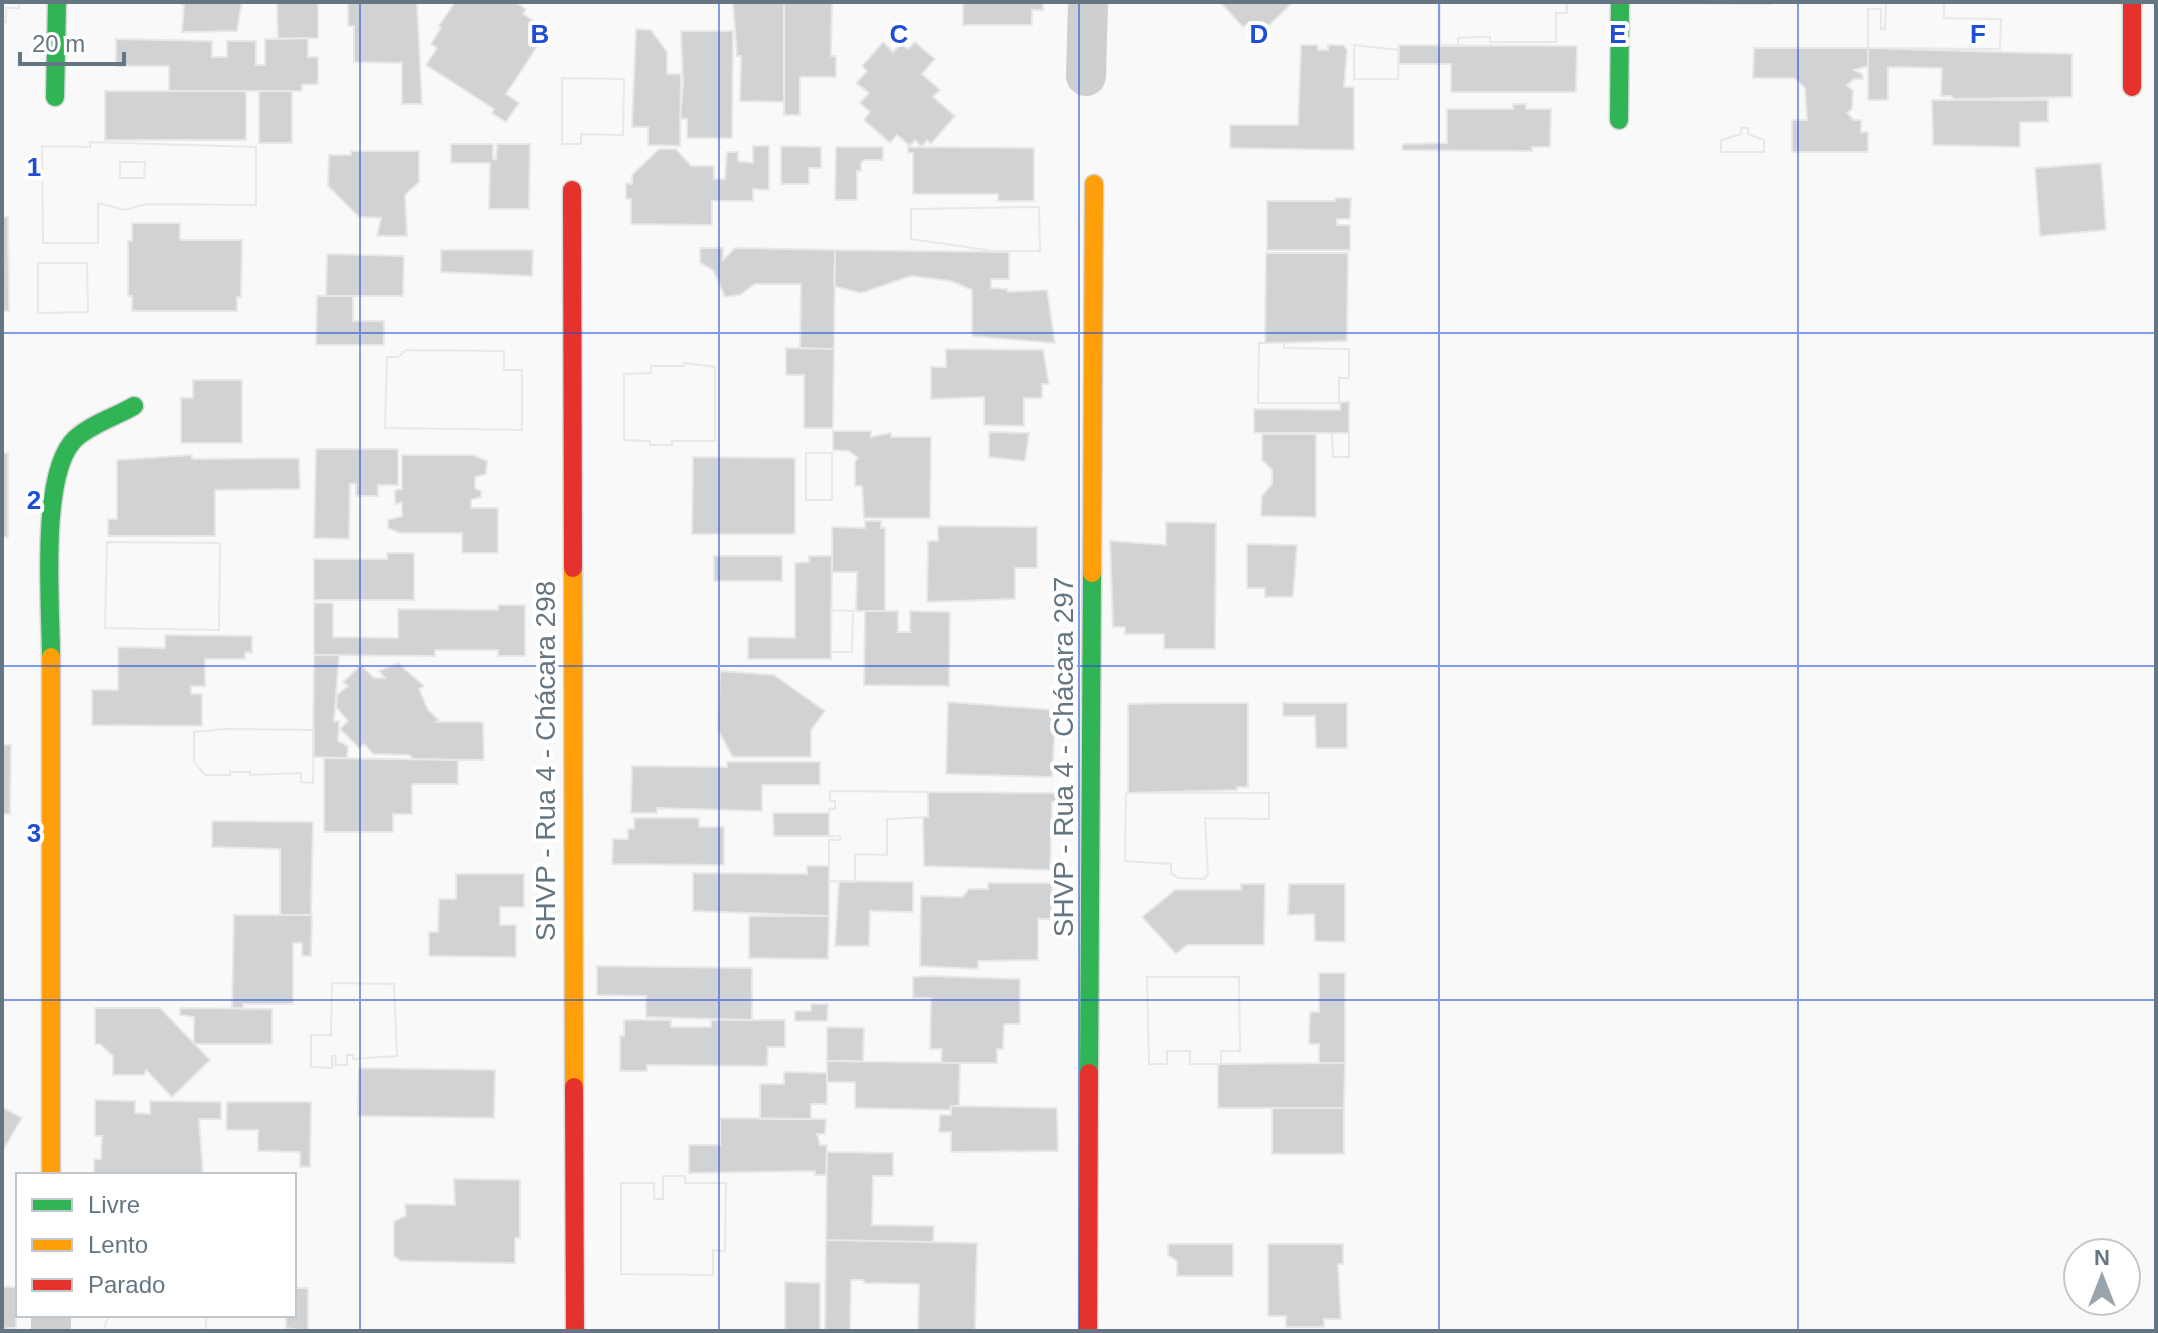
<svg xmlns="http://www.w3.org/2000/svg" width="2158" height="1333" font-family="Helvetica,sans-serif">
	<rect width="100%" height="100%" fill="#f9f9f9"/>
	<path fill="#d0d2d3" stroke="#e8e8e8" stroke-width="2" fill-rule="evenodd" d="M2,2h17v6h-13v14h-4z
		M2,2h17v6h-13v14h-4z
		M178,2h64l-5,29 -55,1 2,-26z
		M277,2h41v36l-40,1z
		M348,2h69l5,102h-20v-41l-48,-1v-36h-6z
		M455,2h60l11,7 -3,5 25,16 -42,64 13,9 -13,19 -14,-9 2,-4 -68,-44 11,-17 -6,-4 10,-16 -2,-2z
		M733,2h51v100l-44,-1 1,-45h-4z
		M784,2h48l-1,54h5v21h-36v38h-16z
		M963,2h80v8h-11v15h-69z
		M1220,2h71l1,1 -31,30 -11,-11 -7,5z
		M1440,2h127v11h-11v29h-66v-5h-9l-23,1v8h-18z
		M1440,2h127v11h-11v29h-66v-5h-9l-23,1v8h-18z
		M1669,2h101v2l-101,-1z
		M1669,2h101v2l-101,-1z
		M1886,2h58v16l57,1 -1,30 -132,-1v-39h13v20h4z
		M1886,2h58v16l57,1 -1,30 -132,-1v-39h13v20h4z
		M636,29l15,1 16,22v22h14l-1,72 -32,-1v-18h-16z
		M681,31h52l-1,107h-45v-19h-7l3,-36z
		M308,38v19h10v27l-16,1v6h-133v-25h-53v-27l96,2v16h15v-16h29v24h9v-26z
		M883,42l10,10 8,-9 7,6 7,-7 20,17 -13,15 18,16 -7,7 22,19 -24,28 -4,-4 -5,7 -7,-7 -5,6 -13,-11 -7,8 -26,-23 6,-8 -10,-9 9,-10 -13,-10 11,-12 -5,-5z
		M1301,45h17v5h10v-5h15l4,5 -3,37h10v63l-124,-2v-23h68z
		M1354,45l45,5 -1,29h-44z
		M1354,45l45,5 -1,29h-44z
		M1399,45l178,1 -1,46h-125v-28h-53z
		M1754,48h114v18l-14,4 8,4 1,5h-9l-7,6 6,6 -1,18 -5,4 7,7h7v12h7v20h-76v-32h15l-2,-32 -11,-10h-41z
		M1868,48l204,6v43l-120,2v-3h-11l1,-28 -54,-1v33h-20z
		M562,78l62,1 -1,56 -42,-1v10h-19z
		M562,78l62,1 -1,56 -42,-1v10h-19z
		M105,91h141v49h-141z
		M259,91h33v52h-33z
		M1932,100h116v22h-28v25l-87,-2z
		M1513,104h13v5h25l-1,38h-18v4l-130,-1 1,-6 44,-1v-34h66z
		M1741,128h7v6l16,6v12h-43v-12l20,-6z
		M1741,128h7v6l16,6v12h-43v-12l20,-6z
		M90,142l166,5v58l-110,-1 -21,6 -27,-7v40h-55l-1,-97 48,1zM120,162h25l-1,16h-24z
		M90,142l166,5v58l-110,-1 -21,6 -27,-7v40h-55l-1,-97 48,1zM120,162h25l-1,16h-24z
		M451,144h42v15h3l1,-15h33l-1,65h-40l1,-46h-39z
		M753,146h16v44l-16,-1v12h-41v24l-81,-1v-25h-5v-16l6,1v-9l27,-26h17l15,17h23v13h11l2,-27h11v9l15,2z
		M781,146l40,1v21h-12v16h-28z
		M836,147h47v13h-19l-3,3v8h-4v29h-22z
		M908,147l126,1v53h-36v-7h-85v-41h-5z
		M351,151h68v31l-14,13 2,41h-30l4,-18 -22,-1 -31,-31 1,-31h22z
		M2101,163l5,67 -66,6 -5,-68z
		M1335,198h16l-1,21h-13v6h13v25h-83v-49h68z
		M1039,207l1,44h-47l-82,-12v-30z
		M1039,207l1,44h-47l-82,-12v-30z
		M2,217h6l1,94h-7z
		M132,223h48v17h62l-1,57h-4v14h-105v-15h-4v-55h4z
		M700,248h23v12l12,-12 100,2 -1,99 -34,-1 1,-64h-46l-15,11 -15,2 -12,-27 -13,-7z
		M441,250h92l-1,26 -91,-4z
		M835,250l174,2v27h-18v9l16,1 1,3 39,-2 8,53 -83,-7v-46l-21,-9 -40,-5 -50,17 -27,-7z
		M1266,253h82l-1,88 -82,2z
		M327,254l77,2 -1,40h-77z
		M38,263h49l1,49 -50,1z
		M38,263h49l1,49 -50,1z
		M317,296h36v25h31v24h-68z
		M1259,343h25v5l65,1v29h-10v25h-81z
		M1259,343h25v5l65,1v29h-10v25h-81z
		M786,348l48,1 -1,79h-29v-53h-18z
		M946,349l97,1 6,34h-7v14h-18v28l-40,-1v-28l-53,2v-32h15z
		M406,350l98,1v19h18v60l-137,-2 2,-71h11z
		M406,350l98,1v19h18v60l-137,-2 2,-71h11z
		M685,363l30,4v74h-43v4h-22v-4l-26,-1v-66l27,-1v-7h33z
		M685,363l30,4v74h-43v4h-22v-4l-26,-1v-66l27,-1v-7h33z
		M193,380h49v63h-61v-45h12z
		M1340,402h9v31h-95v-24l86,1z
		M833,431h38v6l20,-4v4h40l-1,81h-66l-2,-32h-7v-24l3,-4 -9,-7 -16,-1z
		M989,432l40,1 -4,28 -36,-4z
		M1332,433h17v24h-16z
		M1332,433h17v24h-16z
		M1262,434h54v83l-55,-1 1,-20 10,-12v-14l-10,-10z
		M316,449h82v36h-20v11h-22v-12h-6l-1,55 -35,-1z
		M2,453h6v84h-6z
		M806,453h26v47h-26z
		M806,453h26v47h-26z
		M192,455v4l107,-1 1,31 -85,1v46h-107v-17h9v-59z
		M402,455h71l14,6 -1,13 -11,3v11l6,3v6l-10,3v8h27v45h-36v-20h-62l-12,-5v-8l14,-4v-13l-7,1v-14l7,-1z
		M693,457l102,1v76h-103z
		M865,521h16v7h4v83h-29l1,-39h-25v-45l33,1z
		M1166,522l50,1 -1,126h-51v-15h-39v-7h-12l-3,-86 56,4z
		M938,526l99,1v41h-22v31l-88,3 1,-61h10z
		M107,542l113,1 -1,87 -114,-2z
		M107,542l113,1 -1,87 -114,-2z
		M1247,544l50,1 -4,52h-28v-9h-18z
		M387,553h27v47h-100v-41h73z
		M714,556h68v25h-68z
		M809,556h23l-1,103h-83v-22l47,1v-75l14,-1z
		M314,603h19v34l65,1v-29l100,1v-5h27v51h-27v-6h-63v6l-121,-1z
		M831,610l22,1 -1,41h-21z
		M831,610l22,1 -1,41h-21z
		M865,611h33v21h12v-21l40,1 -1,74 -85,-1z
		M165,635l87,1v17l-7,-1v7h-40v27h-14v8h11v32l-110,-1v-35h26v-43l47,1z
		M314,655h25l-5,66h5l-1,20 10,5 -1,12 -34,-1z
		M398,663l26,23 -5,3 9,21 11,10 -3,2h47l1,38 -70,-1 -5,-4 -36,-1 -9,-10 -5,4 -19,-19 8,-8 -12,-14 1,-12 11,-9 -5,-4 18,-17 13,13h11l-6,-7z
		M720,671l54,4 51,36 -14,19v27h-78l-15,-27z
		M948,702l108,8 -4,67 -106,-3z
		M1171,703h77v84h-11v3l-109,3v-89z
		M1283,703h64v45h-31l-1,-32h-32z
		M225,729l89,1 -1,53 -12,-1v-9l-51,2v-3h-20v3h-25l-11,-13v-30z
		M225,729l89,1 -1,53 -12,-1v-9l-51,2v-3h-20v3h-25l-11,-13v-30z
		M2,745h9l-1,69h-8z
		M324,758l134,2v24h-46v30h-19v18h-69z
		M727,762h93v23h-58v26l-105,-3v5h-26l1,-47 95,1z
		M830,791l98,1v25l-41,2v36l-32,-1v28l-26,-1v-41h11v-4h-11v-27h6v-8h-5z
		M830,791l98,1v25l-41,2v36l-32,-1v28l-26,-1v-41h11v-4h-11v-27h6v-8h-5z
		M928,792l136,1v9h-12l-2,68 -126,-4 -1,-49h5z
		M1126,793h143v26l-64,-1 3,56 -4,5 -26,-1 -7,-5v-9l-46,-3z
		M1126,793h143v26l-64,-1 3,56 -4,5 -26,-1 -7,-5v-9l-46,-3z
		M773,813h56v23h-55z
		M634,818h65v9h25v38l-112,-1 1,-25h15v-10h6z
		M212,821l101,1 -2,93h-31v-66l-68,-2z
		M807,866h22v50l-136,-5v-38l114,1z
		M456,874h68v33h-24v18h16v32l-87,-1v-24h9l1,-33h17z
		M839,881l74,1v30l-43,-1 -1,35h-34z
		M988,883h64l-1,36h-13v41l-60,1v8l-58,-3 1,-70 42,1 6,-8h19z
		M1241,884h24l-1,61h-77l-11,9 -34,-37 33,-27h66z
		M1289,884h56v58l-30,-1 -1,-27 -26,1z
		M234,915h78l-1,41h-9v-13h-9v61h-50v4h-11z
		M749,916h80l-1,43 -79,-1z
		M597,966l155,2v52l-106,-3v-21l-49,-1z
		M1319,973h26v90h-26v-19h-10l1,-32h9z
		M930,976l90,3v45h-16l-1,25h-6v14h-56l1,-14h-12l1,-51h-18v-21z
		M1147,977h92l1,74h-19v13h-31v-13h-23v13h-18z
		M1147,977h92l1,74h-19v13h-31v-13h-23v13h-18z
		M332,983l62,1 3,72 -44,3v-4h-6v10h-12l1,-9h-4v12l-21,-1v-32h20z
		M332,983l62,1 3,72 -44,3v-4h-6v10h-12l1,-9h-4v12l-21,-1v-32h20z
		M811,1004h17l-1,17h-32v-10h16z
		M95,1008h65l50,52 -38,37 -26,-27 -2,5h-31v-19l-13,-12h-5z
		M180,1008l92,1v35h-78v-27l-14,-2z
		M624,1020h47v7h40v-7h74v27h-17l-1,19 -120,-1v6h-27v-35h4z
		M827,1027l37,1 -1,33h-36z
		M827,1061l133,2 -1,43h-8v4l-96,-2v-26h-28z
		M1345,1063l-1,45h-126v-44z
		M359,1068l136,2 -1,48 -136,-2z
		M784,1072l43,1v31h-16v15h-51v-35h24z
		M95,1100l40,1v12l15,1v-13l71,1v17h-22l4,56h-109v-16h7l1,-23h-7z
		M227,1102h84l-1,65h-10v-15l-42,-1v-21h-32z
		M951,1106l106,2 1,43 -107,1v-20h-12l1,-17h11z
		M2,1107l20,11 -20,34z
		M1272,1108h72v46h-72z
		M720,1118l106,1 -1,15h-8l3,11h7l-1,30h-11v-4l-126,2v-28h31z
		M827,1152l66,1v23h-20l-1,49 62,1 -1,16 -107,-2z
		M663,1176h22v7h41l-1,68 -12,-1v25l-92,-1v-91h33v16h9z
		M663,1176h22v7h41l-1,68 -12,-1v25l-92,-1v-91h33v16h9z
		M454,1179l66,1v58h-5v25l-114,-2 -7,-5v-35l12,-5 -1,-12 50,1z
		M826,1240l151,3 -2,88h-57l1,-47 -55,-1v-3h-13l-1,51h-25z
		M1168,1244h65v32h-56v-15l-9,-6z
		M1268,1244h75v20h-5l3,55h-17v8h-38v-11h-18z
		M785,1282l35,1v48h-35z
		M2,1287h14v41h-9v3h-5z
		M294,1288h14v43l-22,-3v-13h8z
		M109,1315h97v16h-103z
		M109,1315h97v16h-103z"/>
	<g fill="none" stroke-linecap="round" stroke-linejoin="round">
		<g stroke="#d5d6d7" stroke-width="21">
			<path id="fast" d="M55,97l2,-95
				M1619,120l1,-118
				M51,657c0,-51 -12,-183 24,-218 16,-15 40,-22 59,-33
				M1089,1073l3,-500"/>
		</g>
		<g stroke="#d5d6d7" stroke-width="21">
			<path id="slow" d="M573,568l1,519
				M1092,573l2,-389
				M51,657v518"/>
		</g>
		<g stroke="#d5d6d7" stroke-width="21">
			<path id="jam" d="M2132,2v85
				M572,190l1,378
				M574,1087l1,244
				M1088,1331l1,-258"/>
		</g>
		<path stroke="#cecfd0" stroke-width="40" d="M1086,76l2,-74
			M51,1315v16"/>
		<use href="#fast" stroke="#30b455" stroke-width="18"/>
		<use href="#slow" stroke="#ff9f0a" stroke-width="18"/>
		<use href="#jam" stroke="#e5322d" stroke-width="18"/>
	</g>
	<path fill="none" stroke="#1d4ed8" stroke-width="2" stroke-opacity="0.55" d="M360,2v1329M719,2v1329M1079,2v1329M1439,2v1329M1798,2v1329M2,333h2154M2,666h2154M2,1000h2154"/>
	<g text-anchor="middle" stroke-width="8" stroke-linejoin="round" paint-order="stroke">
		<g font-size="28" fill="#657683" stroke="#fff">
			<text transform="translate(1063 757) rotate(-90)" y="10">SHVP - Rua 4 - Chácara 297</text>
			<text transform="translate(545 761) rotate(-90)" y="10">SHVP - Rua 4 - Chácara 298</text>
		</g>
	</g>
	<g font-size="26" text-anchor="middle" font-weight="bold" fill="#1d4ed8" stroke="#fff" stroke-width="8" stroke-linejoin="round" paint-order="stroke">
		<text x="540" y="43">B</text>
		<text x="899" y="43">C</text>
		<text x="1259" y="43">D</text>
		<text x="1618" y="43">E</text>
		<text x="1978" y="43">F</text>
		<text x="34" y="176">1</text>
		<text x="34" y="509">2</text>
		<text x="34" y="842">3</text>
	</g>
	<rect width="2158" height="1333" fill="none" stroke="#657683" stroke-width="8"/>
	<rect x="16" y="1173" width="280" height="144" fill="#ffffff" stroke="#c1c8cd" stroke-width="2"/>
	<rect x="32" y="1199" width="40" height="12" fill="#30b455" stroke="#c1c8cd" stroke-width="2"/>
	<text x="88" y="1213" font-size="24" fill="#657683">Livre</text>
	<rect x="32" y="1239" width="40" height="12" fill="#ff9f0a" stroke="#c1c8cd" stroke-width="2"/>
	<text x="88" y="1253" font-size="24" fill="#657683">Lento</text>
	<rect x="32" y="1279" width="40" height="12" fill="#e5322d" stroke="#c1c8cd" stroke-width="2"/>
	<text x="88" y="1293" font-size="24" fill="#657683">Parado</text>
	<g transform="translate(2102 1277)"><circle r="38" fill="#ffffff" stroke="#c1c8cd" stroke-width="2"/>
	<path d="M0-6L14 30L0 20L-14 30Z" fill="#99a4ac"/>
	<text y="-12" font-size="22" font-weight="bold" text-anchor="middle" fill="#657683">N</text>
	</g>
	<path d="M20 52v12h104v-12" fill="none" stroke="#657683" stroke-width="4"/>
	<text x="32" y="52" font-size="24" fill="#657683" stroke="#ffffff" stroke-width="6" paint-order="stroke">20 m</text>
</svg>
